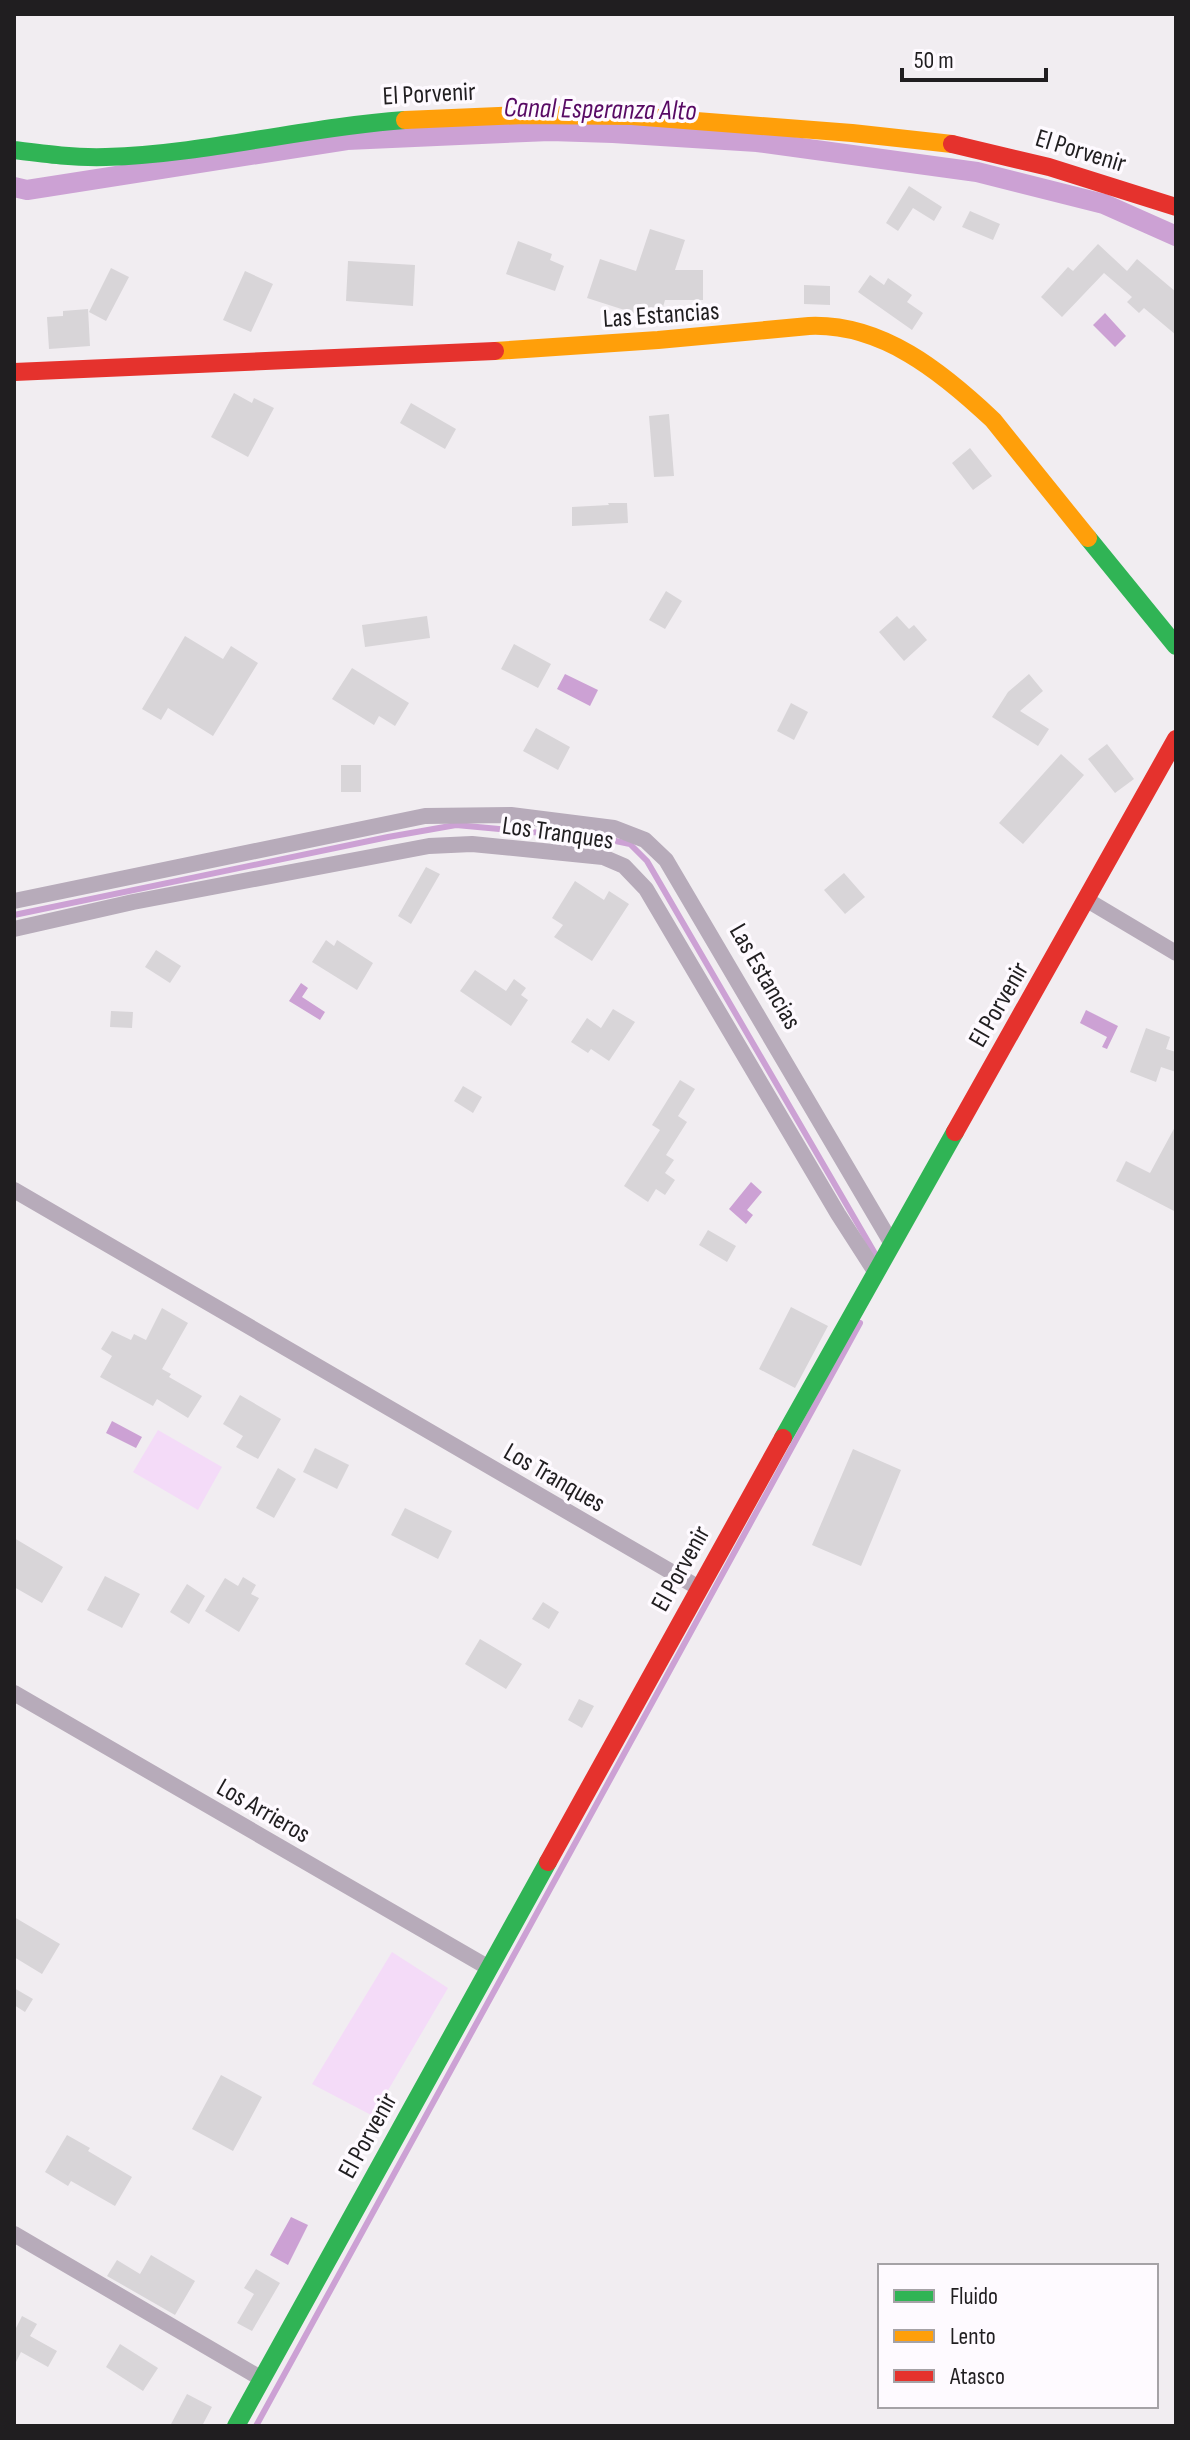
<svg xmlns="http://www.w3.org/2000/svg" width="1190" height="2440" font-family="'Sofia Sans Condensed',sans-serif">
	<rect width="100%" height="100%" fill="#f1edf1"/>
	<path fill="#f4dbf8" d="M158,1430l64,37 -24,43 -65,-38z
		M392,1952l56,36 -75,128 -61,-32z"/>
	<path fill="#cca1d4" d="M1105,313l21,23 -11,11 -22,-22z
		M565,674l33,16 -8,16 -33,-17z
		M301,983l7,5 -6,9 23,15 -5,8 -31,-19z
		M1086,1010l32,16 -11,23 -5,-2 5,-10 -27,-14z
		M751,1182l11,10 -15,18 6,5 -7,9 -17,-15z
		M112,1421l30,16 -6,11 -30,-15z
		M291,2217l17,8 -20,40 -18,-10z"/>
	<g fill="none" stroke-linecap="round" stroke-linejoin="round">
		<path stroke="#cca1d4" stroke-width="6" d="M14,915l374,-78 68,-12 150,14 24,5 17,17 230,396
			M256,2426l604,-1103"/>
		<path stroke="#cca1d4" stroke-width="20" d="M14,187l13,3 320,-50 203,-9 63,2 144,9 220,30 127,32 72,32"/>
	</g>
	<path fill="#d8d5d8" d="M909,186l33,21 -8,14 -21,-13 -15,23 -12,-8z
		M970,211l30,13 -7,16 -31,-13z
		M650,229l35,11 -10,30h28v30h-38l-6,21 -72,-23 13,-39 36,12z
		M518,241l34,13 -2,6 14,6 -9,25 -49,-17z
		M1098,244l29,27 10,-12 39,33v43l-32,-27 -5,5 -12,-11 5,-5 -28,-24 -42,44 -21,-20 27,-30 5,4z
		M348,261l67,4 -2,41 -67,-5z
		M111,268l18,9 -23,44 -17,-9z
		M245,271l28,13 -22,48 -28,-12z
		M870,275l14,10 4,-7 24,17 -5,7 16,11 -11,17 -54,-38z
		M804,285l26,1v19l-26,-1z
		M88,309l2,37 -41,3 -2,-32 16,-1v-5z
		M234,393l18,10 2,-5 20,10 -26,49 -37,-20z
		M411,403l45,26 -11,20 -45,-26z
		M669,414l5,62 -20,1 -5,-61z
		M970,448l22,28 -19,14 -21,-27z
		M608,503h19l1,20 -56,3v-19l37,-2z
		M666,591l16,10 -17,28 -16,-9z
		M427,616l3,22 -65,9 -3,-22z
		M897,616l12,13 5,-4 13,15 -23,21 -25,-29z
		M185,636l38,23 8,-13 27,17 -45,73 -45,-28 -7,12 -19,-11z
		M514,644l37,20 -13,24 -37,-19z
		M352,668l57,35 -14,23 -16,-10 -5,9 -42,-26z
		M1029,674l14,17 -23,20 29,18 -11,17 -46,-29 16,-25z
		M791,703l17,9 -14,28 -17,-9z
		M536,728l34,19 -12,23 -35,-19z
		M1107,744l27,35 -19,14 -27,-34z
		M1061,754l23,21 -61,69 -24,-21z
		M341,765h20v27h-20z
		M426,867l14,7 -29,50 -13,-8z
		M844,873l21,24 -20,17 -21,-24z
		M575,881l29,19 5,-9 20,13 -37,57 -38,-24 9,-12 -11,-7z
		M326,940l8,6 3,-6 36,23 -16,27 -45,-28z
		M156,950l25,16 -11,17 -25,-16z
		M475,970l31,21 8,-12 12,9 -5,7 7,5 -17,26 -51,-35z
		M613,1009l22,13 -26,39 -18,-12 -3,4 -17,-11 16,-24 14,10z
		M111,1011l22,1 -1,16 -22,-1z
		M1146,1028l24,9 -4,12 10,3v20l-15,-5 -5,15 -26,-10z
		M680,1080l15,9 -17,27 9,6 -21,33 8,5 -9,13 10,7 -10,15 -9,-6 -8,13 -24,-16 36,-56 -8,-5z
		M463,1086l19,11 -9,16 -19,-12z
		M1176,1125v87l-60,-31 10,-20 24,12z
		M708,1230l28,16 -9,16 -28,-17z
		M791,1307l37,19 -33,62 -36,-19z
		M162,1308l26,15 -26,46 9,5 -2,3 33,19 -14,22 -31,-19 -4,7 -53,-29 12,-21 -11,-7 11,-18 19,9 3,-6 12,6z
		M240,1395l41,24 -23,40 -22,-12 7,-11 -20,-12z
		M315,1448l34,17 -12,24 -34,-17z
		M853,1449l48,21 -40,96 -49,-21z
		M278,1468l18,11 -22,39 -18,-10z
		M405,1508l47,23 -14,28 -47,-24z
		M14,1538l49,29 -21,36 -28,-16z
		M105,1576l35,18 -18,34 -35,-18z
		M243,1577l13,8 -5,9 8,4 -20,34 -34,-21 20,-33 13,8z
		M187,1584l18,12 -16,28 -19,-12z
		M543,1602l16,10 -10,17 -17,-10z
		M480,1639l42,25 -16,25 -41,-25z
		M579,1699l15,7 -12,22 -14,-8z
		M14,1917l46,27 -18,30 -28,-17z
		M14,1988l19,11 -8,13 -11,-7z
		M221,2075l41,22 -29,54 -41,-22z
		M67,2135l23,13 -2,3 44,26 -17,29 -44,-25 -3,5 -23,-14z
		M151,2255l44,26 -20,34 -68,-39 10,-16 23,14z
		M256,2269l24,14 -28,48 -15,-8 17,-29 -10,-6z
		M22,2316l15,8 -7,12 27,15 -9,16 -27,-15 -7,14v-39l2,1z
		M120,2344l38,24 -15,23 -37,-24z
		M187,2394l25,13 -10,19h-32z"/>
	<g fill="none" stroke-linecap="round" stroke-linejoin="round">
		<path stroke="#b7abba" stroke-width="16" d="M1087,900l89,53
			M14,901l411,-85 86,-1 103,13 31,12 21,20 226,384
			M14,929l119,-27 296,-56 43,-2 131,13 21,9 22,23 192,325 38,59
			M14,1190l685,398
			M14,1693l475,275
			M14,2234l248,145"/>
		<path stroke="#30b455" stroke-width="18" d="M14,150c31,4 61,8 92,7 100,-3 199,-30 299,-37
			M1088,538l88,108
			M783,1438l172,-306
			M236,2426l312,-564"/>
		<path stroke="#ff9f0a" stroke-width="18" d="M405,120l119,-5 108,1 220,17 100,11
			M495,351l163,-11 151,-14c73,-3 133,46 184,94l95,118"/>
		<path stroke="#e5322d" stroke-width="18" d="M952,144l97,23 127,40
			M14,372l481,-21
			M955,1132l221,-393
			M548,1862l235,-424"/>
	</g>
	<g text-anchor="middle" stroke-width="7" stroke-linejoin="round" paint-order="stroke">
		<g font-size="26" fill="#201e20" stroke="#fefaff">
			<text transform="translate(429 93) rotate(-3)" y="9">El Porvenir</text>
			<text transform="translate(1081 150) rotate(17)" y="9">El Porvenir</text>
			<text transform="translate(661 314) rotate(-4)" y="9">Las Estancias</text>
			<text transform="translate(558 832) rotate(8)" y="9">Los Tranques</text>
			<text transform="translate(766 976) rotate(60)" y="9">Las Estancias</text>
			<text transform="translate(998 1004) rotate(-60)" y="9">El Porvenir</text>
			<text transform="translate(555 1477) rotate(30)" y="9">Los Tranques</text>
			<text transform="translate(680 1568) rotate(-61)" y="9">El Porvenir</text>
			<text transform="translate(264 1810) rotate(30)" y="9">Los Arrieros</text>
			<text transform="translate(367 2135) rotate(-61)" y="9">El Porvenir</text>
		</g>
		<g font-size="28" font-style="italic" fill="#580964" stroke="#fefaff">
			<text transform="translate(600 108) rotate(1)" y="10">Canal Esperanza Alto</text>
		</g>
	</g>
	<rect width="1190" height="2440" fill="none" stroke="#201e20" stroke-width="32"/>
	<rect x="878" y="2264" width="280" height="144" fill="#fefaff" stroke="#a5a2a6" stroke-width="2"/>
	<rect x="894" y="2290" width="40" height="12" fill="#30b455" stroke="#a5a2a6" stroke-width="2"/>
	<text x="950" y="2304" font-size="24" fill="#201e20">Fluido</text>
	<rect x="894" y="2330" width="40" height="12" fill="#ff9f0a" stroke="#a5a2a6" stroke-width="2"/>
	<text x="950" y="2344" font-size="24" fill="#201e20">Lento</text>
	<rect x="894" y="2370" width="40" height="12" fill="#e5322d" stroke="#a5a2a6" stroke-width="2"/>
	<text x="950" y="2384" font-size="24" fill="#201e20">Atasco</text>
	<path d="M902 68v12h144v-12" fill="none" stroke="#201e20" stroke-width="4"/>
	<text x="914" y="68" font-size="24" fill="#201e20" stroke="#fefaff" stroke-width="6" paint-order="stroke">50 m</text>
</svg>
